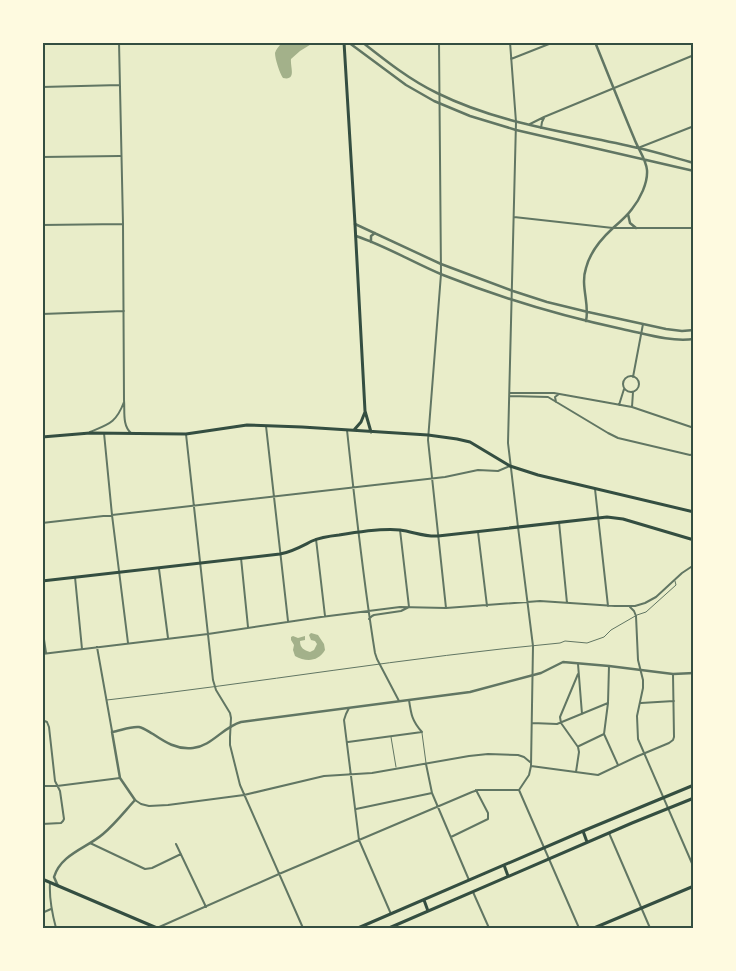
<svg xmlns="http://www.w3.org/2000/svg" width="736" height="971" font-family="'Source Serif 4',serif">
	<rect width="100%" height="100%" fill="#e9edc9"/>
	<path fill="#a3b18a" d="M282,43h31l-13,8 -9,8c-1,8 6,22 -8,19 -3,-4 -8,-19 -8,-25 1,-4 4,-7 7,-10z
		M311,633l7,2 6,9 1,6c-7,12 -19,12 -30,6l-2,-6 1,-5 -3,-5v-3l2,-1 5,2 7,-2v4l-5,1c0,7 4,9 10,11l4,-2 3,-6 -2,-3 -4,-1 -2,-5z"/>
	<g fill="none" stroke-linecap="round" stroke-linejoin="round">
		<path stroke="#617663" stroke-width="1" d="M107,700c151,-17 301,-43 453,-57l5,-2 22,2 17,-6 7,-7 26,-15 9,-3 30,-27 -1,-4
			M422,733l4,30
			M391,737l5,30"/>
		<path stroke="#617663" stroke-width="2" d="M119,42l4,182 1,176c1,11 -2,25 7,33
			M439,42l2,232 -13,166 18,168
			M510,42l6,80 -8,321 10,84 15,119 -2,120 -2,9 -10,15
			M511,59l43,-17
			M42,87l78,-2
			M530,124l14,-7 150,-62
			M541,128l1,-6 2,-4
			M638,148l56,-22
			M42,157l78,-1
			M514,217l99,11h81
			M42,225l81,-1
			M42,314l82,-3
			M623 384a8 8 0 1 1 16 0a8 8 0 1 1-16 0Z
			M633,377l10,-53
			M510,393h44l78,14 62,21
			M510,396l38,1 60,36 10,5 72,17 4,-1
			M556,402l-1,-5 4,-3
			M619,405l5,-16
			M632,407l1,-15
			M266,426l22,195
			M347,430c8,75 16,149 28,223l2,6 22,42
			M90,432c19,-8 26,-9 34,-30
			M104,433l8,82 16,128
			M186,434l27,246 3,10 14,23 1,5 -1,19v8l10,40 63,143
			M595,489l13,117
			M559,522l8,81
			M42,523l403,-46 33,-7 20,1 12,-5
			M478,532l9,74
			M316,539l9,77
			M241,558l7,69
			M159,569l9,69
			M75,577l7,72
			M630,607l4,4 2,5 2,44 5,20v8l-6,28 1,23 56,129
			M369,619l3,-3 2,-1 27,-4 8,-4 -9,-77
			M42,626l4,27
			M97,647l15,84
			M42,654l166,-20 113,-17 79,-10 46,1 94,-7 75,5h20l10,-3 11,-6 26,-24 12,-8
			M578,664l4,50
			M609,666l-1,37 -4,31 14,31
			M409,700c2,14 3,21 13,32
			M641,703l33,-2
			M349,708l-3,6 -2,6 15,120 32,74
			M42,720l5,2 2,5 6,54 5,10 4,28 -1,2 -2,2 -19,1
			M532,723l25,1 51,-21
			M348,742l74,-10
			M579,746l25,-12
			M426,764l6,29 37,87
			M531,766l67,9 40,-19 31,-13 4,-3 1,-3 -1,-63
			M576,772l3,-20 -1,-5 -17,-24 -1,-6 18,-43
			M42,786h15l63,-8
			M519,790l60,138
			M135,800l6,4 8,2 19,-1 76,-10 80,-19 48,-3 97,-17 19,-2 30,1 6,2 6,5
			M356,809l76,-16
			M609,833l41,95
			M451,837l37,-18v-6l-12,-23
			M90,843l55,26 7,-1 29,-14
			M176,844l30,63
			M50,883c-1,16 2,30 6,45
			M473,892l16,36
			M42,913l9,-4
			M157,928l122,-54 193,-82 6,-2h41
			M691,928l3,-1"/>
		<path stroke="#617663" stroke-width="2.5" d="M348,42l58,43 28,16 36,15 46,14 178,41
			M362,42c24,19 48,38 75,51 65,32 133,39 201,55 19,4 37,10 56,15
			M693,42l1,1
			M628,214l2,9 6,5
			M355,224l86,40 72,27 34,11 41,10 78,17 16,2 12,-1
			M356,236c30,10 58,27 87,39 58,23 118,41 179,54 24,5 47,13 72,10
			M371,242v-6l4,-3
			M586,321c4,-17 -6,-35 0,-53 4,-16 15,-29 27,-40 7,-6 14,-12 19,-19 8,-10 16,-26 15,-39 -1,-11 -9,-21 -13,-32 -13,-31 -26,-64 -39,-96
			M58,886l-4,-9c7,-23 33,-29 49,-43 12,-10 22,-23 32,-34l-15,-22 -8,-46c8,-1 18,-6 27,-5 5,1 10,5 14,7 12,8 24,16 40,14 19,-2 30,-21 48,-26l229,-30 71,-19 22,-11 46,4 64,8 21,-1"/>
		<path stroke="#344e41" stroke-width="3" d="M344,42l11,182 10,187 6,21
			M354,430l7,-8 4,-10
			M42,437l48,-4 96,1 61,-9 55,2 126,8 29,4 13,3 40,24 28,9 156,37
			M42,581l238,-27c12,-2 22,-8 32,-13 9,-4 18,-5 27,-6 18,-3 43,-7 61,-5 14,2 25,7 38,6l169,-19 16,2 71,21
			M583,831l4,11
			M504,865l4,11
			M42,879l115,49
			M424,900l4,11
			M358,928l225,-97 111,-46
			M389,928l243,-105 62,-25
			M594,928l100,-42"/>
	</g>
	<rect width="736" height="971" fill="none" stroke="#fefae0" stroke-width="88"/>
	<rect x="44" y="44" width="648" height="883" fill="none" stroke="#344e41" stroke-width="2"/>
</svg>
